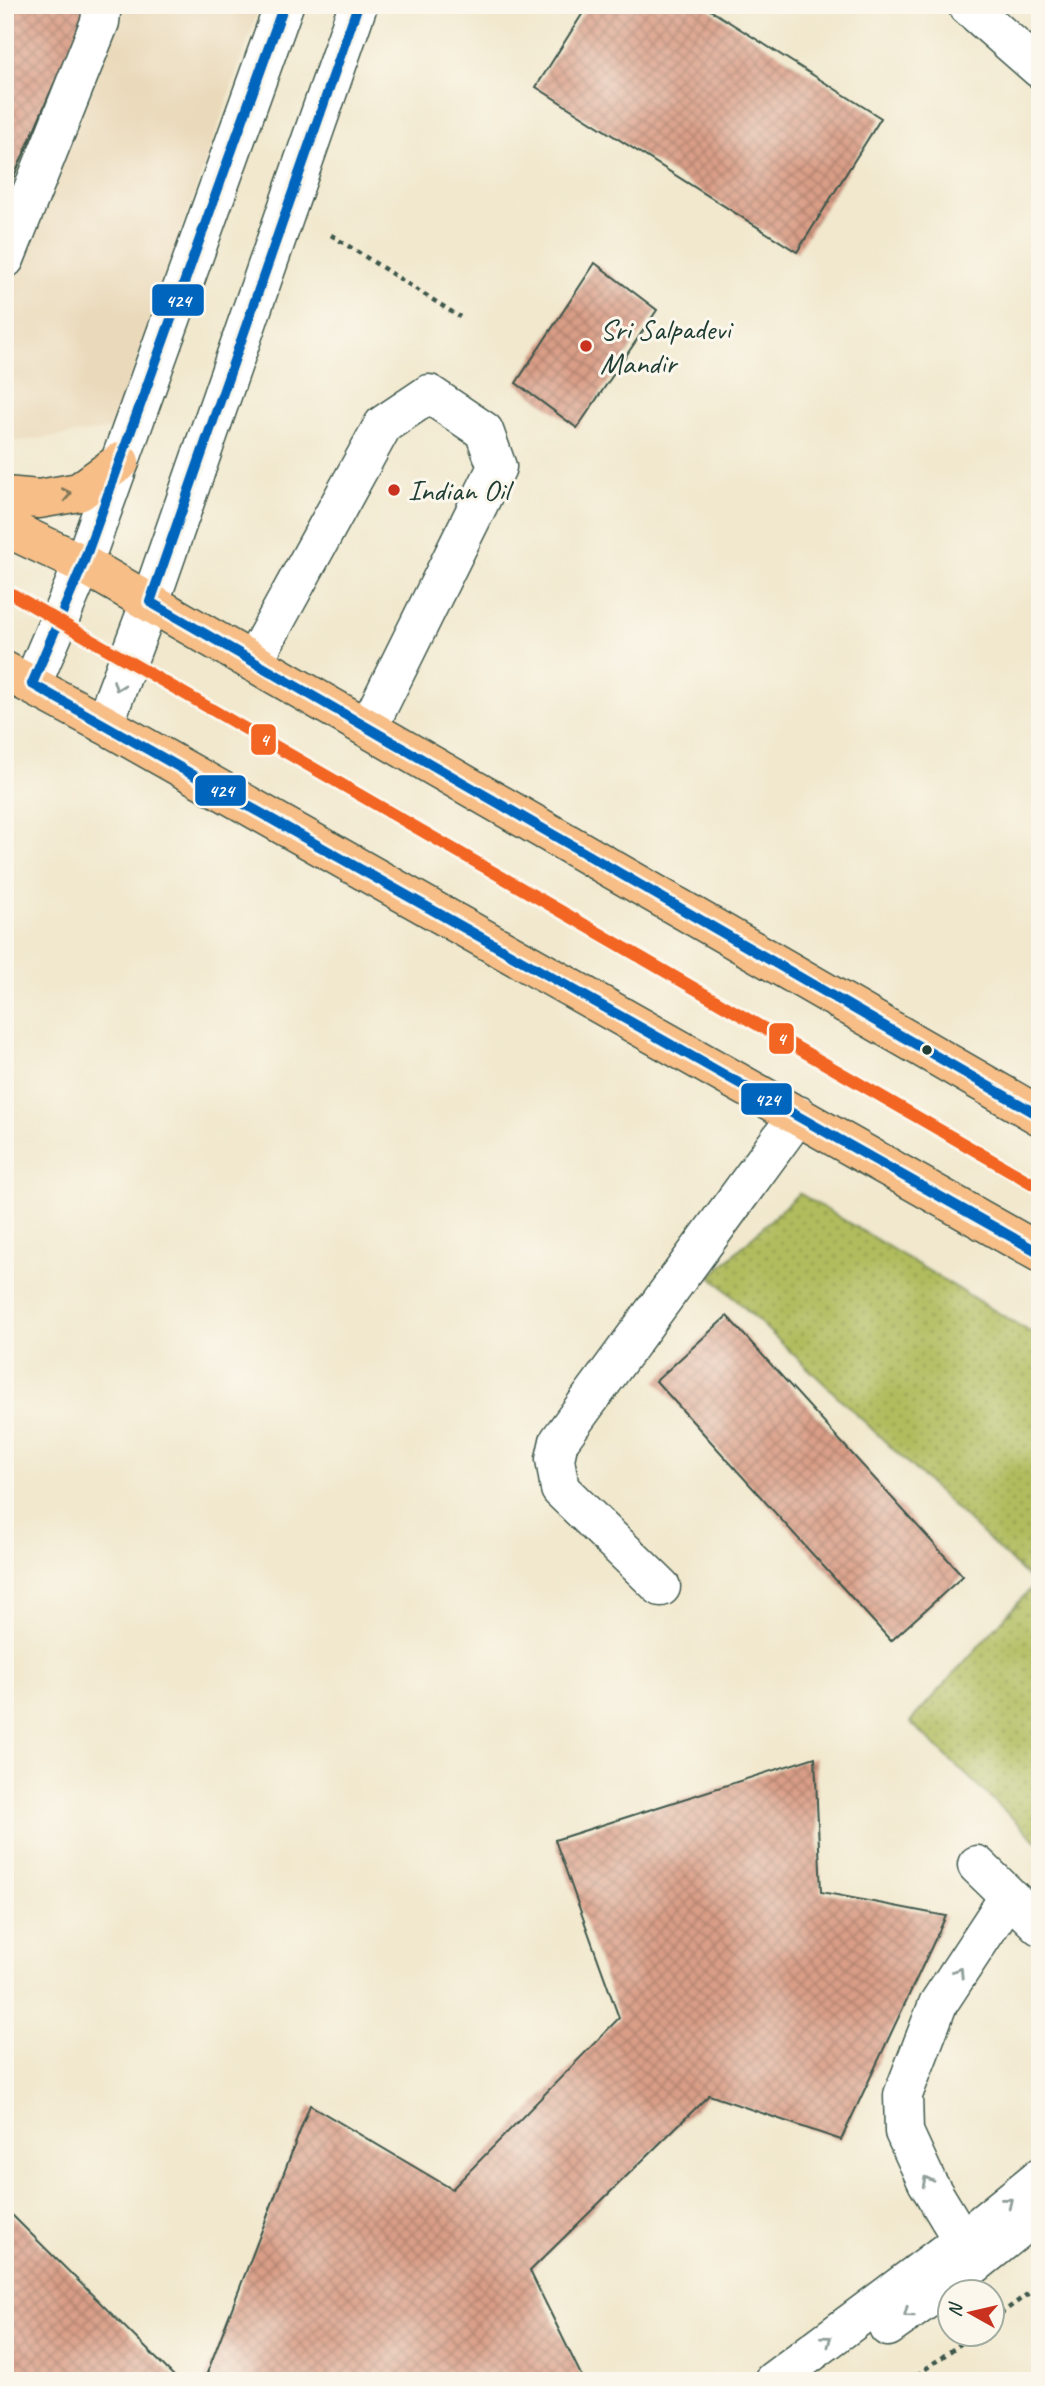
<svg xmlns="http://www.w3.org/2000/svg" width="1045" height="2386" font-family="Caveat,sans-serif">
	<defs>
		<pattern id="park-dots" width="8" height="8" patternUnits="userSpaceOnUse" patternTransform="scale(1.75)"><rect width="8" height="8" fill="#b0bc5d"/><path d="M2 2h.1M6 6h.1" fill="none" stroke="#8f9a4e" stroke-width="1.8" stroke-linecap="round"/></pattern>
		<pattern id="building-cross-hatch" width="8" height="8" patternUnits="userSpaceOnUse" patternTransform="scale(1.75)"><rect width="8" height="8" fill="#da9e87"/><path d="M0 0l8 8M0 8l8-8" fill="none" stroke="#b0826f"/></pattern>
	</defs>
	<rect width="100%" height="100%" fill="#fbf7ec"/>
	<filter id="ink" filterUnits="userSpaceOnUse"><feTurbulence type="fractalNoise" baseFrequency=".0143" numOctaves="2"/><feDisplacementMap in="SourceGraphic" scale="14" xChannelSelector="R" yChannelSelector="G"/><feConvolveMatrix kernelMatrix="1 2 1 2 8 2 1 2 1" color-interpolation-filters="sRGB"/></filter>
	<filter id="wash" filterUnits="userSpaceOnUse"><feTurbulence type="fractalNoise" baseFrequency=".00686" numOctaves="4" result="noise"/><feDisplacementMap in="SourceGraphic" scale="28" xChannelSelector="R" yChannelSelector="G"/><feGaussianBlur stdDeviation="1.57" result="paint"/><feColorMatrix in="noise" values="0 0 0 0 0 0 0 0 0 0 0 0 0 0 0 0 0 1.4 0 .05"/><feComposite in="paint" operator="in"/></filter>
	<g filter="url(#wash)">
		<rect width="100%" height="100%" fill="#f1e8cd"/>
		<path fill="#ead9ba" d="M5,5h255l-147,424 -108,14z"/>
		<path fill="url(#park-dots)" stroke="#687c48" stroke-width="2" d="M799,1193l241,145v506l-130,-122 125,-138 -324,-308z"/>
		<g id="blocks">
			<path fill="url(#building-cross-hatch)" d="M5,5h69l12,5 -81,187z
				M588,5h114l179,113 -84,134 -261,-165z
				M595,263l62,47 -80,118 -61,-45z
				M727,1316l236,260 -72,65 -235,-260z
				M815,1757l6,135 125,24 -105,224 -132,-45 -179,176 54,110h-380l106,-276 142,84 167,-171 -64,-178z
				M5,2208l174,173h-174z"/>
		</g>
	</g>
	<g filter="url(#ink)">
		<use href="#blocks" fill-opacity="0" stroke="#3e574b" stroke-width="2"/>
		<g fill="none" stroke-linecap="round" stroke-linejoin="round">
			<g stroke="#3e574b" stroke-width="41">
				<path id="minor" d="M967,5l73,64
					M5,259l95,-237 2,-17
					M253,662l130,-237 46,-31 55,37 13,36 -129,261
					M32,684l51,-120 201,-559
					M104,724l46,-122 208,-597
					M661,1587l-101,-98 -5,-30 4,-18 239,-326
					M977,1865l63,61
					M978,2261l-16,-21 -35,-58 -23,-50 -1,-37 35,-91 71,-108
					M888,2327l77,-55 75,-60
					M773,2381l189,-141 78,-63"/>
			</g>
			<g stroke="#3e574b" stroke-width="41">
				<path id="major" d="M5,496l34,3 40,-7 41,-30
					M5,527l78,37 957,552
					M5,671l99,53 936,529"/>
			</g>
			<path stroke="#3e574b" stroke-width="4.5" stroke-dasharray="5 5" stroke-linecap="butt" d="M331,235l129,82
				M992,2320l48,-35
				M909,2381l65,-47"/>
			<use href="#minor" stroke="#fff" stroke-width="38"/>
			<use href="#major" stroke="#f7be87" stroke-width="38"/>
			<g stroke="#fbf7ec" stroke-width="16">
				<path id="bus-1" d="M284,5l-201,559 -51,120 1008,569
					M358,5l-208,597 890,514"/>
			</g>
			<use href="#bus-1" stroke="#0065bd" stroke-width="10"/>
			<g stroke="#fbf7ec" stroke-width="18">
				<path id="metro-1" d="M5,590l1035,598"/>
			</g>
			<use href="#metro-1" stroke="#f26522" stroke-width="12"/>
		</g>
		<defs><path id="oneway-chevron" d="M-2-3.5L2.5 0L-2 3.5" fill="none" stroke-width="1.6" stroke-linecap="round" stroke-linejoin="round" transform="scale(1.75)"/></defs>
		<use stroke="#807759" href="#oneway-chevron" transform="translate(67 494) rotate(-11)"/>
		<g stroke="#8f9e9a">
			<use href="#oneway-chevron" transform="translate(118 686) rotate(111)"/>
			<use href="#oneway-chevron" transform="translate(959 1972) rotate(-57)"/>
			<use href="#oneway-chevron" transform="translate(927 2181) rotate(-118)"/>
			<use href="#oneway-chevron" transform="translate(1008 2202) rotate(-39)"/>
			<use href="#oneway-chevron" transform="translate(908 2313) rotate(144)"/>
			<use href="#oneway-chevron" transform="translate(827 2340) rotate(-37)"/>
		</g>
	</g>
	<g fill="#c8321e" stroke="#fbf7ec" stroke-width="2.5">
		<circle cx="586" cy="346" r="7"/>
		<circle cx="394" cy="490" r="7"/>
	</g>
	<circle fill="#1f3d34" stroke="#fbf7ec" stroke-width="2.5" cx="927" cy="1050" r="6"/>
	<g text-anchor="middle" stroke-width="6" stroke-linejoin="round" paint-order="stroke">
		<g font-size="30" fill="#1f3d34" stroke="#fbf7ec" text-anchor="start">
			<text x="600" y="339">Sri Salpadevi<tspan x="600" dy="34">Mandir</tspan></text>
			<text x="408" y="500">Indian Oil</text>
		</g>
	</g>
	<g stroke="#fbf7ec" stroke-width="2.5">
		<rect x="151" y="283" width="54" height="34" rx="7" fill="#0065bd"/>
		<rect x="250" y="723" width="27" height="33" rx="7" fill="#f26522"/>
		<rect x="194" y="774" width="53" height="33" rx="7" fill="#0065bd"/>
		<rect x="768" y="1022" width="27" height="33" rx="7" fill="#f26522"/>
		<rect x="740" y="1082" width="53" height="34" rx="7" fill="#0065bd"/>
	</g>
	<g font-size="19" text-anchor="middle" font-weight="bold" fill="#fff">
		<text x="178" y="307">424</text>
		<text x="264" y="746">4</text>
		<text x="221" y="797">424</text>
		<text x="781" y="1045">4</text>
		<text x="767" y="1106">424</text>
	</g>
	<rect width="1045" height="2386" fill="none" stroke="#fbf7ec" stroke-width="28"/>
	<g transform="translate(971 2313) rotate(278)"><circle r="33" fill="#fbf7ec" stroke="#a3ada2" stroke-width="2"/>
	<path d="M0-5L12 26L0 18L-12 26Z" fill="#c8321e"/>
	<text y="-10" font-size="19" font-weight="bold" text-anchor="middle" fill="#1f3d34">N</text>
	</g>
</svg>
